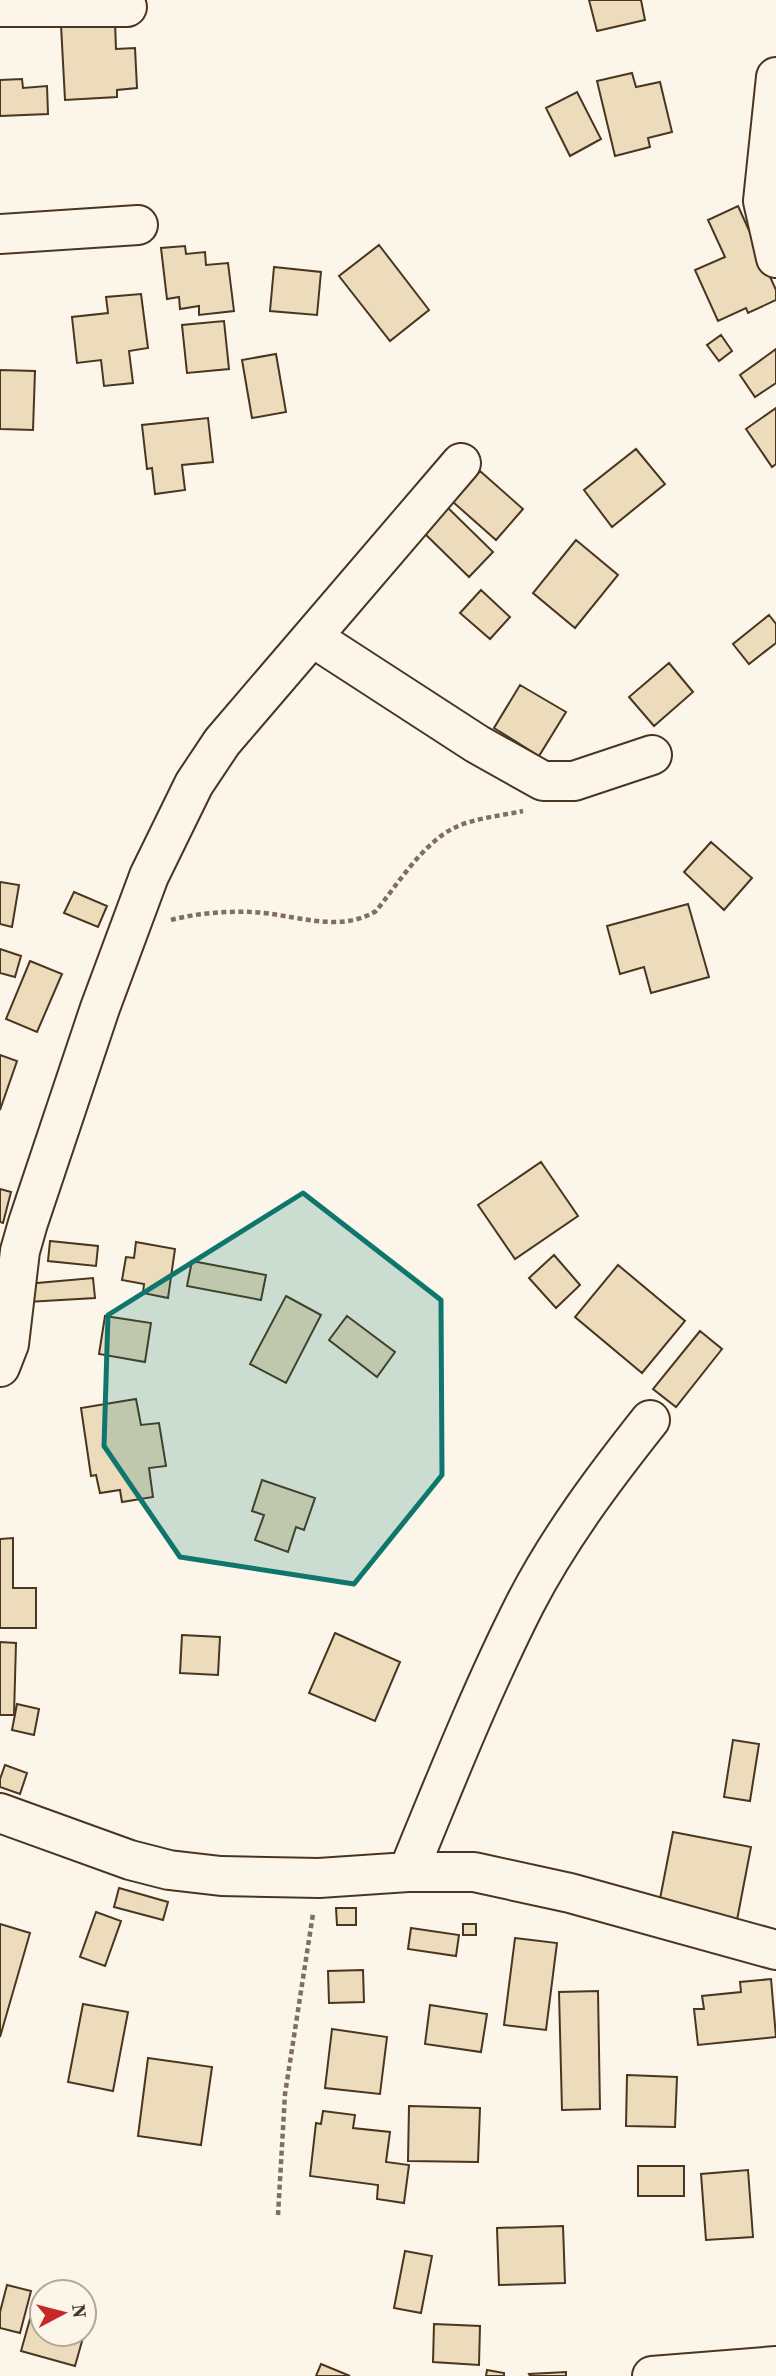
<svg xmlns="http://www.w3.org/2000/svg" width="776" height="2376" font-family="'Source Serif 4',serif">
	<rect width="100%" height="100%" fill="#fbf6e9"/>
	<path fill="#ecdcbc" stroke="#4a3520" stroke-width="2" d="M589,0h52l4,20 -48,11z
		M115,22l1,27 19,-1 2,40 -20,2v7l-52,3 -4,-75z
		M632,73l4,14 24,-5 12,50 -24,6 2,9 -35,9 -18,-75z
		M22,79l1,9 24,-2 1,28 -48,2v-36z
		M577,92l24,47 -31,17 -24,-48z
		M738,206l38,84v10l-28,13 -2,-5 -28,13 -23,-51 30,-13 -17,-37z
		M379,245l50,65 -39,31 -51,-65z
		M185,246l1,8 19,-2 1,13 22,-2 6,48 -35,4v-9l-19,3 -1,-12 -12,2 -6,-51z
		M274,267l47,5 -4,43 -47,-4z
		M141,294l7,54 -19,3 4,32 -29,3 -3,-26 -24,3 -5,-46 36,-4 -2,-16z
		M224,321l5,48 -42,4 -5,-48z
		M721,335l11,16 -13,10 -12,-16z
		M776,349v34l-21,14 -15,-22z
		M276,354l10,58 -34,6 -10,-58z
		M0,370l35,1 -2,59 -33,-1z
		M776,408v56l-4,3 -26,-38z
		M208,418l5,44 -31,3 3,25 -30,4 -3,-26 -5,1 -5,-44z
		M636,449l29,35 -53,43 -28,-37z
		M480,471l43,38 -27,31 -43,-38z
		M443,503l50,49 -24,25 -50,-49z
		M576,540l42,35 -43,53 -42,-35z
		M481,590l29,27 -20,22 -30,-26z
		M769,615l7,9v19l-27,21 -16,-20z
		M669,663l24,29 -39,34 -25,-29z
		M520,685l46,27 -27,44 -45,-28z
		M711,842l41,36 -28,32 -40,-38z
		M0,882l19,3 -7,42 -12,-3z
		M74,892l33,14 -9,21 -34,-14z
		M688,904l21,73 -58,16 -7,-26 -24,7 -13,-48z
		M0,949l21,7 -6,21 -15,-4z
		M30,961l32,13 -25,58 -31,-13z
		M0,1055l17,6 -17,49z
		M541,1162l37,54 -63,43 -37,-54z
		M0,1189l11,3 -8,31 -3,-1z
		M50,1241l48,5 -2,20 -48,-5z
		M136,1242l39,7 -7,49 -25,-5 1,-9 -22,-4 4,-23 8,1z
		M554,1255l26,30 -24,23 -27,-30z
		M192,1261l74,14 -5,25 -74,-14z
		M618,1265l67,56 -43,52 -67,-56z
		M93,1278l2,20 -68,4 -1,-18z
		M286,1296l35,19 -35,68 -36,-19z
		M105,1316l46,7 -6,39 -46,-8z
		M347,1316l48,36 -18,25 -48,-37z
		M700,1331l22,18 -46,58 -23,-18z
		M136,1399l5,26 18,-2 7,43 -17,2 4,29 -31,5 -2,-12 -20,3 -4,-18 -5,1 -10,-68z
		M262,1480l53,18 -11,32 -8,-3 -8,25 -33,-12 9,-25 -12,-4z
		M13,1538v50h23v40h-36v-89z
		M335,1633l65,29 -25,59 -66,-28z
		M182,1635l38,2 -2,38 -38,-2z
		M0,1642l16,1 -2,72h-14z
		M17,1704l22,5 -5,26 -22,-5z
		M733,1740l26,4 -9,57 -26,-4z
		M5,1765l22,8 -7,21 -20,-7v-8z
		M673,1832l78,15 -14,73 -78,-16z
		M119,1888l49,14 -5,18 -49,-13z
		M336,1908h20v17h-19z
		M96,1912l25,9 -16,45 -25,-9z
		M0,1924l30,9 -30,104z
		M463,1924h13v11h-13z
		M411,1928l48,7 -3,21 -48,-7z
		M515,1938l42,5 -11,87 -42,-5z
		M363,1970l1,32 -35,1 -1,-32z
		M771,1979l5,58 -78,8 -4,-36h10l-2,-13 39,-4 -1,-10z
		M598,1991l2,118 -38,1 -3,-118z
		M83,2004l45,8 -15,79 -45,-9z
		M430,2005l57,9 -6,38 -56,-8z
		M332,2029l55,8 -7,57 -55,-6z
		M148,2058l64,9 -11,78 -63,-9z
		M627,2075l50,2 -2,50 -49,-1z
		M409,2106l71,2 -2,54 -70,-1z
		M323,2111l32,4 -2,13 37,4 -4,30 23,3 -5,38 -27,-4 1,-14 -68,-9 6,-53 5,1z
		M638,2166h46v30h-46z
		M748,2170l5,67 -47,3 -5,-66z
		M563,2226l2,57 -66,2 -2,-57z
		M405,2251l27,5 -11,57 -27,-5z
		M7,2285l24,6 -11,42 -20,-5v-16z
		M30,2319l12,3v12h42l-9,32 -54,-15z
		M434,2324l46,2 -1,39 -46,-3z
		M321,2364l29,12h-34z
		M487,2370l17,3v3h-18z
		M566,2372v4h-36l-1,-2z"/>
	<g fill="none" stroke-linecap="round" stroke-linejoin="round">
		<g stroke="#4a3520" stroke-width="42">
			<path id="minor" d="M0,7h127
				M776,77l-13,124 13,57
				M0,234l138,-9
				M312,637l165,107 66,37h31l78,-26
				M0,1367l9,-23 11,-93 8,-28 72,-215 49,-132 45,-92 28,-42 239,-279
				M0,1813l130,47 39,10 52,6 98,2 89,-6h66l96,21 206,57
				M408,1872c37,-90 73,-181 117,-268 34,-66 79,-126 125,-184
				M652,2376l124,-10"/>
		</g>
		<path stroke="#7f6f5c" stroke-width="4.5" stroke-dasharray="5 3.5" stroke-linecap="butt" d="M171,920c26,-7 55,-9 82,-8 40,2 86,22 123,-1 21,-26 47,-68 78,-83 20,-10 46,-12 69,-17
			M278,2215l7,-121 28,-180"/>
		<use href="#minor" stroke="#fbf6e9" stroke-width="38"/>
	</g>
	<path fill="#0f766e" fill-opacity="0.2" stroke="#0f766e" stroke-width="5" stroke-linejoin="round" d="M303,1193l138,107 1,175 -88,109 -174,-27 -76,-111 4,-131z"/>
	<g transform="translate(63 2313) rotate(83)"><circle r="33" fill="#fbf6e9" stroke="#b4a999" stroke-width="2"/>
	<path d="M0-5L12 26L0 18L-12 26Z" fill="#c62828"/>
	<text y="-10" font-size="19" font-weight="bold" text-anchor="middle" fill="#4a3520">N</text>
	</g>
</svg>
